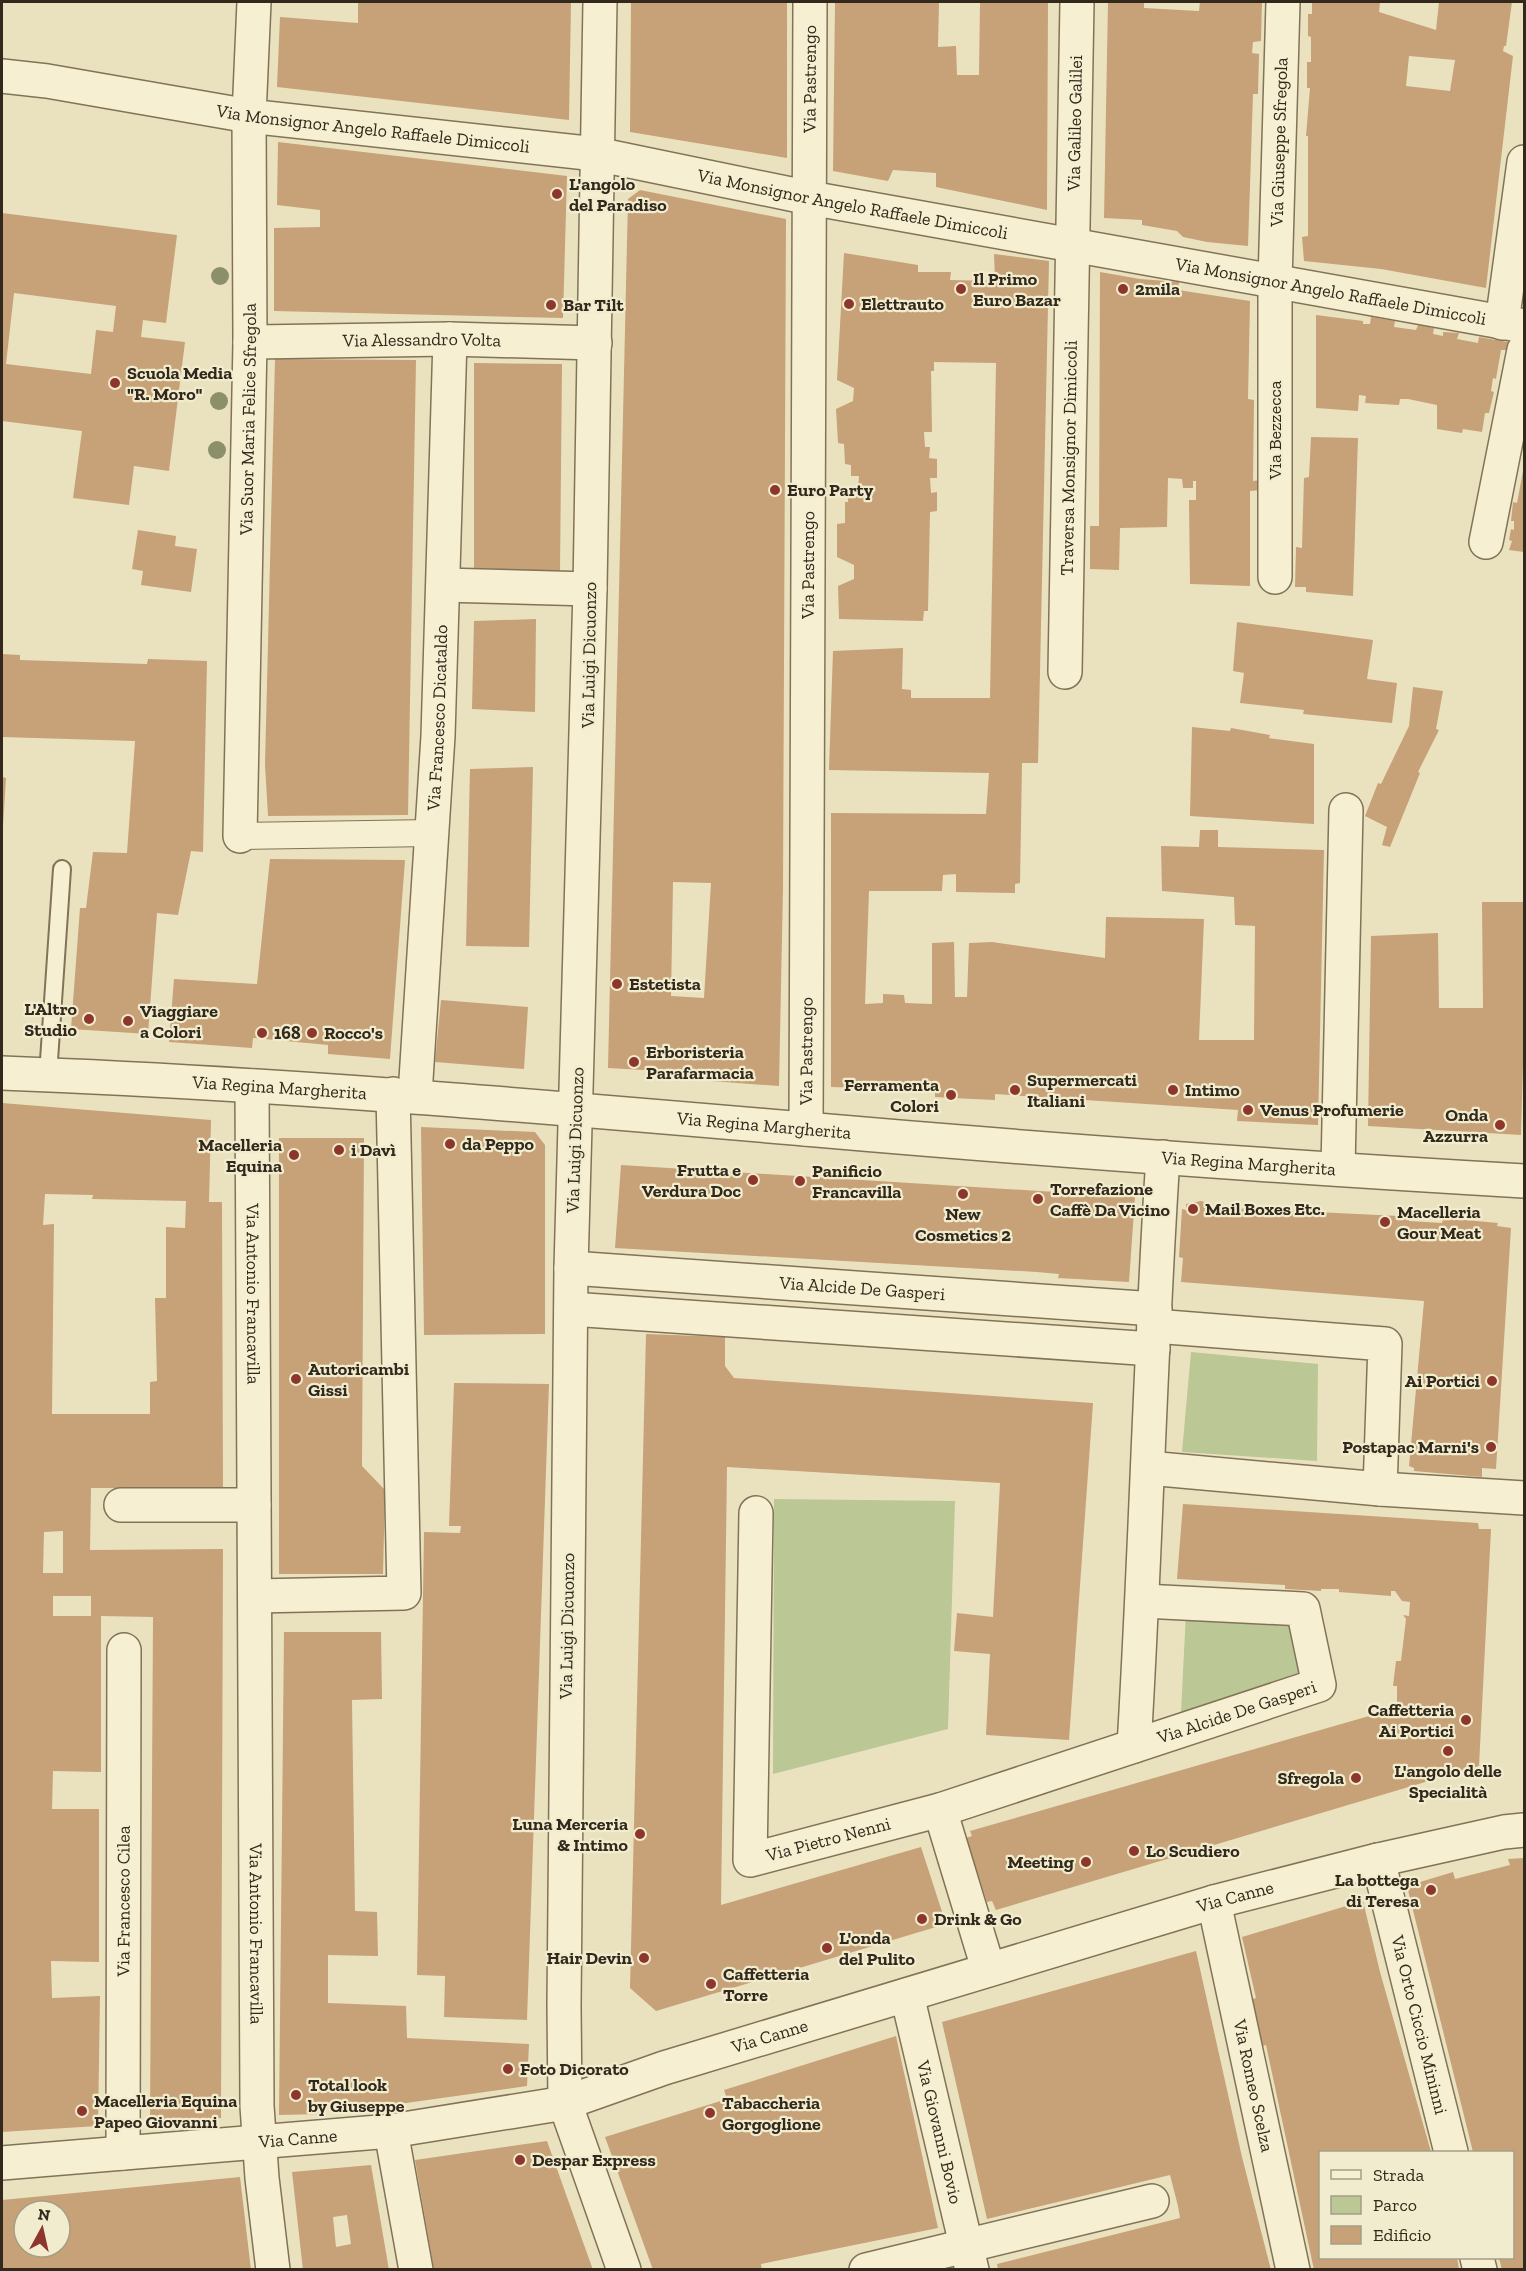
<svg xmlns="http://www.w3.org/2000/svg" width="1526" height="2271" font-family="'Zilla Slab',serif">
	<rect width="100%" height="100%" fill="#eae2bf"/>
	<path fill="#bbc794" d="M1191,1352l127,12 -1,97 -135,-9z
		M774,1499l181,2 -7,228 -175,45z
		M1186,1612l107,10 8,53 -120,37z"/>
	<path fill="#c7a177" fill-rule="evenodd" d="M358,2h213l-2,118 -292,-33 3,-70 78,6z
		M631,2h156v156l-157,-26z
		M835,2h104l-1,45 18,-1 1,29h22l1,-73h68l-1,208 -111,-23v-14l-43,-3 -5,11 -55,-10z
		M1108,2h36v6l55,3 1,-9h62l-1,39 -8,1 -1,11 7,1 -1,40h-5l-5,152 -41,-4 -24,-5 -6,-6 -35,-6v-5l-38,-2z
		M1312,2h68l-1,10 57,18 3,-28h73l-6,44h-2l-1,5 10,5 -27,232 -105,-19 -77,-8 -2,-24 6,-1v-100h-2l4,-48h-3v-26h4v-25l-3,-1v-22h4zM1409,56l46,4 -5,31 -44,-5z
		M278,142l289,34 -4,142 -289,-7v-83l46,-1v-17l-43,-5z
		M640,190l146,29 -3,669 -4,198 -82,-6v-7l-89,-5 20,-869zM673,882l38,1 -7,115 -33,-2z
		M2,213l175,22 -11,88 -23,-3 -2,17 44,5 -16,129 -35,-5 -5,39 -56,-7 9,-67 -80,-10zM14,293l102,13 -3,26 -17,-2 -5,44 -85,-10z
		M844,253l74,12v7h33l-1,8 45,1 -1,-27 55,7 -11,502h-16l-2,120 -5,1v9l-59,-1v-18l-13,1 -1,16h-73l-4,113 18,-1v-9l21,1 1,8 27,1v-61l22,-1 1,55h12l2,-54 23,-1 113,16 1,-41 98,2 -5,121h55l1,-114 -20,-1 -1,-28 -72,-6 -1,-45 38,1 1,-17h18v17l106,3 -6,275 -81,-4 1,-11 -243,-16v6l-43,-2 -17,-1v-7l-104,-3v-274l155,1 3,-41 -160,-3 4,-119 70,-3 -1,41 9,1v8h79l5,-278 1,-57 -62,-1v9h-3l1,61h-8l1,15h5l-1,11 8,1v19h-7l1,15 6,-1v19l-7,1 -2,99h-4l-1,10 -84,-2 -1,-33 16,-7v-14l-17,-8v-33l8,-1v-21h3v-11l10,-1 1,-14h-8v-11l-6,-1 -1,-20 -6,-1 -2,-34 17,-8 1,-13 -17,-8z
		M1100,272l40,7 39,3 -1,8 72,11 -2,98 6,1 -1,81 8,-1 1,10 -12,1v95l-60,-2 -1,-84h7v-19h-3v7h-10l-1,-9 -14,-1 -1,49 -47,1 -1,42 -29,-1v-43h9z
		M1316,315l47,6v3h7l1,-7 24,4 -1,6 22,3 2,-5 16,3 -1,6 10,2v-4l16,1 -2,6 21,4 1,-6 29,5 -2,8h-5l-5,29 -3,-1 -2,13 3,1 -5,21h-4l-3,19 -19,-3 -1,4 -25,-4v-24l-29,-6h-8l-1,6 -34,-2 1,-7 -7,-1 -1,16 -42,-3z
		M275,359l141,1 -8,455 -140,1 -3,-51z
		M474,363l88,1 -2,208 -86,-4z
		M1311,437l47,1 -5,158 -47,-4v-5h-11l1,-40 6,1 2,-70 5,-1z
		M1523,471h1v81l-15,-2 3,-9 -3,-1 2,-11 3,1v-9h-3l2,-19 4,1z
		M138,530l38,6 -1,10 22,3 -6,43 -50,-7 2,-14 -11,-2z
		M536,619l-1,93 -63,-3 2,-88z
		M1237,622l136,18 -6,39 30,4 -5,40 -89,-9 1,-4 -64,-7 4,-30 -11,-2z
		M2,654l18,1v5l127,4 1,-5 59,2 -4,191 -12,-1 -13,64 -21,-2 -9,121 -77,-5 9,-121h6l7,-56 34,1 8,-112 -133,-4z
		M1413,687l30,4 -7,38 3,1 -21,42 2,1 -30,74 -8,-2 5,-18 -22,-11 13,-33 3,1 28,-58z
		M1192,727l38,4 1,-3 39,7 -1,3 45,6v80l-124,-8z
		M533,767l-4,180 -63,-1 4,-177z
		M2,777l4,1 -3,48h-1z
		M270,859l135,1 -15,199 -62,-5v-9l-75,-7 -1,10 -83,-6 5,-63 83,5z
		M1482,902h42v126l-3,107 -153,-9 3,-190 67,-3 1,75h44z
		M441,1000l87,7 -4,62 -89,-7z
		M2,1103l209,17 -2,82h13l1,286h-132l-1,62 133,-1 -2,569 -71,4 3,-505 -52,-1v156l-48,-1 -1,38h47v153l-48,-1 1,37 48,-2 -2,130 -96,6zM45,1194l48,1 -1,4 94,2 -1,27 -19,-1v71h-11l2,83 -7,1v32h-98l2,-190 -11,1zM63,1531v42h-20l1,-41zM53,1596h38v20h-38z
		M421,1127l114,5 10,13v189l-121,1z
		M279,1138h85l-2,328 23,24 -2,84h-104z
		M621,1165l514,32 -6,85 -71,-4 1,-4 -22,-2 -422,-24z
		M1201,1201l7,2 2,4 188,9 11,1v4l33,2 1,-4h12l43,4 -1,3 14,2 -15,241 -14,-1v9l-68,-6v-3l-5,-2 15,-165 -243,-19 2,-24 -4,-1 3,-48 4,1v-6z
		M646,1334l79,3v29l9,12 359,25 -24,337 -83,-5 4,-81 -36,-3 3,-38 36,4 7,-134 -273,-16 -6,438 200,-58 25,77 -290,87 -26,-23z
		M454,1383l95,1 -22,636 -83,-3 1,-41 -28,-1 7,-443 36,1 1,-7h-12z
		M1183,1504l295,19 1,6h12l-12,237 -483,144 -4,-9 -5,1 -21,-64 6,-2 -2,-5 420,-121 2,8 5,-3v-29h-4l3,-25h5l5,-42 -3,-4 6,1 1,-14 -8,-1 -7,-10h-4v5l-52,-4v-3h-18v2l-36,-2v-4l-108,-6z
		M284,1632h97l1,67 -30,1 3,211 22,1 1,44 -50,-1v48l78,3 1,32 122,6 -2,42 -121,17 -76,2 -8,9 -43,1z
		M1524,1858v412h-22l-3,-12h13v-106h-39l-66,-266 46,-14 2,7 55,-14 -2,-6z
		M1363,1901l17,71 51,180h-111v106h137l2,11 -2,1h-143l-48,-225 -7,2 -9,-47 6,-2 -14,-61z
		M1196,1951l46,206 29,113h-273l-1,-6 183,-46 -2,-12 -8,-31 -183,44 -45,-197z
		M896,2036l42,192 -177,36 1,6h-109l-48,-133 122,-38 -3,-9z
		M547,2141l46,129h-159l-19,-110z
		M371,2165l18,105h-86l-11,-98zM347,2215l4,29 -15,3 -3,-30z
		M240,2177l11,93h-249v-70zM24,2211h36v36h-36z"/>
	<g fill="none" stroke-linecap="round" stroke-linejoin="round">
		<g stroke="#827358" stroke-width="20">
			<path id="service" d="M48,1075l14,-206"/>
		</g>
		<g stroke="#827358" stroke-width="28">
			<path id="pedestrian" d="M240,836l192,-3"/>
		</g>
		<g stroke="#827358" stroke-width="36">
			<g id="minor">
				<path d="M600,2l-10,587 -19,679 -7,738 1,97 59,167"/>
				<path id="s1" d="M2,76l45,5 202,35 347,38 214,44 714,128"/>
				<path d="M1502,323l22,-161"/>
				<path id="s2" d="M250,342l200,-3 145,4"/>
				<path d="M1486,542l38,-192"/>
				<path id="s3" d="M1275,577v-295l8,-280"/>
				<path d="M443,585l147,4"/>
				<path id="s4" d="M1065,672l12,-670"/>
				<path id="s5" d="M240,836l10,-494 -1,-226 5,-114"/>
				<path id="s6" d="M252,1086l5,1020 5,72 11,92"/>
				<path id="s7" d="M415,1095l23,-359 12,-397"/>
				<path id="s8" d="M806,1129l4,-1127"/>
				<path d="M1338,1168l8,-358"/>
				<path id="s9" d="M571,1268l584,41"/>
				<path d="M571,1309l582,40"/>
				<path d="M1154,1326l231,18 -5,145"/>
				<path d="M1148,1468l232,21 144,9"/>
				<path d="M121,1505h133"/>
				<path id="s10" d="M756,1513l-6,347 190,-50 379,-125 -16,-76 -160,-8"/>
				<path d="M255,1596l149,-3 -11,-499"/>
				<path d="M1134,1746c12,-196 16,-393 29,-589"/>
				<path d="M940,1810l48,158"/>
				<path id="s11" d="M1378,1860l73,292"/>
				<path id="s12" d="M1214,1902l79,368"/>
				<path id="s13" d="M907,1995l65,275"/>
				<path d="M391,2131l25,139"/>
				<path id="s14" d="M123,2153l1,-503"/>
				<path id="s15" d="M2,2163l389,-32 174,-28 99,-35 550,-166 164,-42 126,-28 20,-2"/>
				<path d="M1477,2258l3,12"/>
				<path d="M866,2270l286,-69"/>
			</g>
		</g>
		<g stroke="#827358" stroke-width="36">
			<g id="tertiary">
				<path id="s16" d="M2,1073c268,10 535,33 803,56 240,21 480,38 719,52"/>
			</g>
		</g>
		<use href="#service" stroke="#f6efd1" stroke-width="16"/>
		<use href="#pedestrian" stroke="#f6efd1" stroke-width="26"/>
		<use href="#minor" stroke="#f6efd1" stroke-width="33"/>
		<use href="#tertiary" stroke="#f6efd1" stroke-width="33"/>
	</g>
	<g fill="#8b906a">
		<circle cx="220" cy="276" r="9"/>
		<circle cx="219" cy="401" r="9"/>
		<circle cx="217" cy="450" r="9"/>
	</g>
	<g fill="#8d372c" stroke="#f2ecce" stroke-width="2">
		<circle cx="557" cy="194" r="6"/>
		<circle cx="961" cy="289" r="6"/>
		<circle cx="1123" cy="289" r="6"/>
		<circle cx="849" cy="304" r="6"/>
		<circle cx="551" cy="305" r="6"/>
		<circle cx="115" cy="383" r="6"/>
		<circle cx="775" cy="490" r="6"/>
		<circle cx="617" cy="984" r="6"/>
		<circle cx="89" cy="1019" r="6"/>
		<circle cx="128" cy="1021" r="6"/>
		<circle cx="262" cy="1033" r="6"/>
		<circle cx="312" cy="1033" r="6"/>
		<circle cx="634" cy="1062" r="6"/>
		<circle cx="1015" cy="1090" r="6"/>
		<circle cx="1173" cy="1090" r="6"/>
		<circle cx="951" cy="1095" r="6"/>
		<circle cx="1248" cy="1110" r="6"/>
		<circle cx="1500" cy="1125" r="6"/>
		<circle cx="450" cy="1144" r="6"/>
		<circle cx="339" cy="1150" r="6"/>
		<circle cx="294" cy="1155" r="6"/>
		<circle cx="753" cy="1180" r="6"/>
		<circle cx="800" cy="1181" r="6"/>
		<circle cx="963" cy="1194" r="6"/>
		<circle cx="1038" cy="1199" r="6"/>
		<circle cx="1193" cy="1209" r="6"/>
		<circle cx="1385" cy="1222" r="6"/>
		<circle cx="296" cy="1379" r="6"/>
		<circle cx="1492" cy="1381" r="6"/>
		<circle cx="1491" cy="1447" r="6"/>
		<circle cx="1466" cy="1720" r="6"/>
		<circle cx="1448" cy="1751" r="6"/>
		<circle cx="1356" cy="1778" r="6"/>
		<circle cx="640" cy="1834" r="6"/>
		<circle cx="1134" cy="1851" r="6"/>
		<circle cx="1086" cy="1862" r="6"/>
		<circle cx="1431" cy="1890" r="6"/>
		<circle cx="922" cy="1919" r="6"/>
		<circle cx="827" cy="1948" r="6"/>
		<circle cx="644" cy="1958" r="6"/>
		<circle cx="711" cy="1984" r="6"/>
		<circle cx="508" cy="2069" r="6"/>
		<circle cx="296" cy="2095" r="6"/>
		<circle cx="82" cy="2111" r="6"/>
		<circle cx="710" cy="2113" r="6"/>
		<circle cx="520" cy="2160" r="6"/>
	</g>
	<g text-anchor="middle" stroke-width="4.5" stroke-linejoin="round" paint-order="stroke">
		<g font-size="18" fill="#32291c" stroke="#f2ecce">
			<text dy="6" stroke="none"><textPath href="#s8" startOffset="1050">Via Pastrengo</textPath></text>
			<text dy="6" stroke="none"><textPath href="#s4" startOffset="549">Via Galileo Galilei</textPath></text>
			<text dy="6" stroke="none"><textPath href="#s1" startOffset="375">Via Monsignor Angelo Raffaele Dimiccoli</textPath></text>
			<text dy="6" stroke="none"><textPath href="#s3" startOffset="435">Via Giuseppe Sfregola</textPath></text>
			<text dy="6" stroke="none"><textPath href="#s1" startOffset="861">Via Monsignor Angelo Raffaele Dimiccoli</textPath></text>
			<text dy="6" stroke="none"><textPath href="#s1" startOffset="1347">Via Monsignor Angelo Raffaele Dimiccoli</textPath></text>
			<text dy="6" stroke="none"><textPath href="#s2" startOffset="172">Via Alessandro Volta</textPath></text>
			<text dy="6" stroke="none"><textPath href="#s5" startOffset="417">Via Suor Maria Felice Sfregola</textPath></text>
			<text transform="translate(1275 430) rotate(-90)" y="6">Via Bezzecca</text>
			<text dy="6" stroke="none"><textPath href="#s4" startOffset="214">Traversa Monsignor Dimiccoli</textPath></text>
			<text dy="6" stroke="none"><textPath href="#s8" startOffset="564">Via Pastrengo</textPath></text>
			<text transform="translate(589 655) rotate(-89)" y="6">Via Luigi Dicuonzo</text>
			<text dy="6" stroke="none"><textPath href="#s7" startOffset="378">Via Francesco Dicataldo</textPath></text>
			<text dy="6" stroke="none"><textPath href="#s8" startOffset="78">Via Pastrengo</textPath></text>
			<text dy="6" stroke="none"><textPath href="#s16" startOffset="278">Via Regina Margherita</textPath></text>
			<text dy="6" stroke="none"><textPath href="#s16" startOffset="764">Via Regina Margherita</textPath></text>
			<text transform="translate(575 1140) rotate(-88)" y="6">Via Luigi Dicuonzo</text>
			<text dy="6" stroke="none"><textPath href="#s16" startOffset="1250">Via Regina Margherita</textPath></text>
			<text dy="6" stroke="none"><textPath href="#s9" startOffset="292">Via Alcide De Gasperi</textPath></text>
			<text dy="6" stroke="none"><textPath href="#s6" startOffset="208">Via Antonio Francavilla</textPath></text>
			<text transform="translate(567 1626) rotate(-89)" y="6">Via Luigi Dicuonzo</text>
			<text dy="6" stroke="none"><textPath href="#s10" startOffset="856">Via Alcide De Gasperi</textPath></text>
			<text dy="6" stroke="none"><textPath href="#s10" startOffset="428">Via Pietro Nenni</textPath></text>
			<text dy="6" stroke="none"><textPath href="#s15" startOffset="1268">Via Canne</textPath></text>
			<text dy="6" stroke="none"><textPath href="#s14" startOffset="252">Via Francesco Cilea</textPath></text>
			<text dy="6" stroke="none"><textPath href="#s6" startOffset="848">Via Antonio Francavilla</textPath></text>
			<text dy="6" stroke="none"><textPath href="#s11" startOffset="170">Via Orto Ciccio Mininni</textPath></text>
			<text dy="6" stroke="none"><textPath href="#s15" startOffset="782">Via Canne</textPath></text>
			<text dy="6" stroke="none"><textPath href="#s12" startOffset="188">Via Romeo Scelza</textPath></text>
			<text dy="6" stroke="none"><textPath href="#s13" startOffset="141">Via Giovanni Bovio</textPath></text>
			<text dy="6" stroke="none"><textPath href="#s15" startOffset="297">Via Canne</textPath></text>
		</g>
		<g font-size="18" font-weight="bold" fill="#32291c" stroke="#f2ecce" text-anchor="start">
			<text x="569" y="190">L'angolo<tspan x="569" dy="21">del Paradiso</tspan></text>
			<text x="973" y="285">Il Primo<tspan x="973" dy="21">Euro Bazar</tspan></text>
			<text x="1135" y="295">2mila</text>
			<text x="861" y="310">Elettrauto</text>
			<text x="563" y="311">Bar Tilt</text>
			<text x="127" y="379">Scuola Media<tspan x="127" dy="21">"R. Moro"</tspan></text>
			<text x="787" y="496">Euro Party</text>
			<text x="629" y="990">Estetista</text>
			<text x="77" y="1015" text-anchor="end">L'Altro<tspan x="77" dy="21">Studio</tspan></text>
			<text x="140" y="1017">Viaggiare<tspan x="140" dy="21">a Colori</tspan></text>
			<text x="274" y="1039">168</text>
			<text x="324" y="1039">Rocco's</text>
			<text x="646" y="1058">Erboristeria<tspan x="646" dy="21">Parafarmacia</tspan></text>
			<text x="1027" y="1086">Supermercati<tspan x="1027" dy="21">Italiani</tspan></text>
			<text x="939" y="1091" text-anchor="end">Ferramenta<tspan x="939" dy="21">Colori</tspan></text>
			<text x="1185" y="1096">Intimo</text>
			<text x="1260" y="1116">Venus Profumerie</text>
			<text x="1488" y="1121" text-anchor="end">Onda<tspan x="1488" dy="21">Azzurra</tspan></text>
			<text x="462" y="1150">da Peppo</text>
			<text x="282" y="1151" text-anchor="end">Macelleria<tspan x="282" dy="21">Equina</tspan></text>
			<text x="351" y="1156">i Davì</text>
			<text x="741" y="1176" text-anchor="end">Frutta e<tspan x="741" dy="21">Verdura Doc</tspan></text>
			<text x="812" y="1177">Panificio<tspan x="812" dy="21">Francavilla</tspan></text>
			<text x="1050" y="1195">Torrefazione<tspan x="1050" dy="21">Caffè Da Vicino</tspan></text>
			<text x="1205" y="1215">Mail Boxes Etc.</text>
			<text x="1397" y="1218">Macelleria<tspan x="1397" dy="21">Gour Meat</tspan></text>
			<text x="963" y="1220" text-anchor="middle">New<tspan x="963" dy="21">Cosmetics 2</tspan></text>
			<text x="308" y="1375">Autoricambi<tspan x="308" dy="21">Gissi</tspan></text>
			<text x="1480" y="1387" text-anchor="end">Ai Portici</text>
			<text x="1479" y="1453" text-anchor="end">Postapac Marni's</text>
			<text x="1454" y="1716" text-anchor="end">Caffetteria<tspan x="1454" dy="21">Ai Portici</tspan></text>
			<text x="1448" y="1777" text-anchor="middle">L'angolo delle<tspan x="1448" dy="21">Specialità</tspan></text>
			<text x="1344" y="1784" text-anchor="end">Sfregola</text>
			<text x="628" y="1830" text-anchor="end">Luna Merceria<tspan x="628" dy="21">&amp; Intimo</tspan></text>
			<text x="1146" y="1857">Lo Scudiero</text>
			<text x="1074" y="1868" text-anchor="end">Meeting</text>
			<text x="1419" y="1886" text-anchor="end">La bottega<tspan x="1419" dy="21">di Teresa</tspan></text>
			<text x="934" y="1925">Drink &amp; Go</text>
			<text x="839" y="1944">L'onda<tspan x="839" dy="21">del Pulito</tspan></text>
			<text x="632" y="1964" text-anchor="end">Hair Devin</text>
			<text x="723" y="1980">Caffetteria<tspan x="723" dy="21">Torre</tspan></text>
			<text x="520" y="2075">Foto Dicorato</text>
			<text x="308" y="2091">Total look<tspan x="308" dy="21">by Giuseppe</tspan></text>
			<text x="94" y="2107">Macelleria Equina<tspan x="94" dy="21">Papeo Giovanni</tspan></text>
			<text x="722" y="2109">Tabaccheria<tspan x="722" dy="21">Gorgoglione</tspan></text>
			<text x="532" y="2166">Despar Express</text>
		</g>
	</g>
	<rect width="1526" height="2271" fill="none" stroke="#32291c" stroke-width="6"/>
	<rect x="1319" y="2151" width="195" height="108" fill="#f2ecce" stroke="#a59e87" stroke-width="1.5"/>
	<rect x="1331" y="2170" width="30" height="9" fill="#f6efd1" stroke="#a59e87" stroke-width="1.5"/>
	<text x="1373" y="2181" font-size="18" fill="#32291c">Strada</text>
	<rect x="1331" y="2196" width="30" height="18" fill="#bbc794" stroke="#a59e87" stroke-width="1.5"/>
	<text x="1373" y="2211" font-size="18" fill="#32291c">Parco</text>
	<rect x="1331" y="2226" width="30" height="18" fill="#c7a177" stroke="#a59e87" stroke-width="1.5"/>
	<text x="1373" y="2241" font-size="18" fill="#32291c">Edificio</text>
	<g transform="translate(42 2229) rotate(8)"><circle r="28" fill="#f2ecce" stroke="#a59e87" stroke-width="1.5"/>
	<path d="M0-4.5L10 22L0 15L-10 22Z" fill="#8d372c"/>
	<text y="-9" font-size="16" font-weight="bold" text-anchor="middle" fill="#32291c">N</text>
	</g>
</svg>
